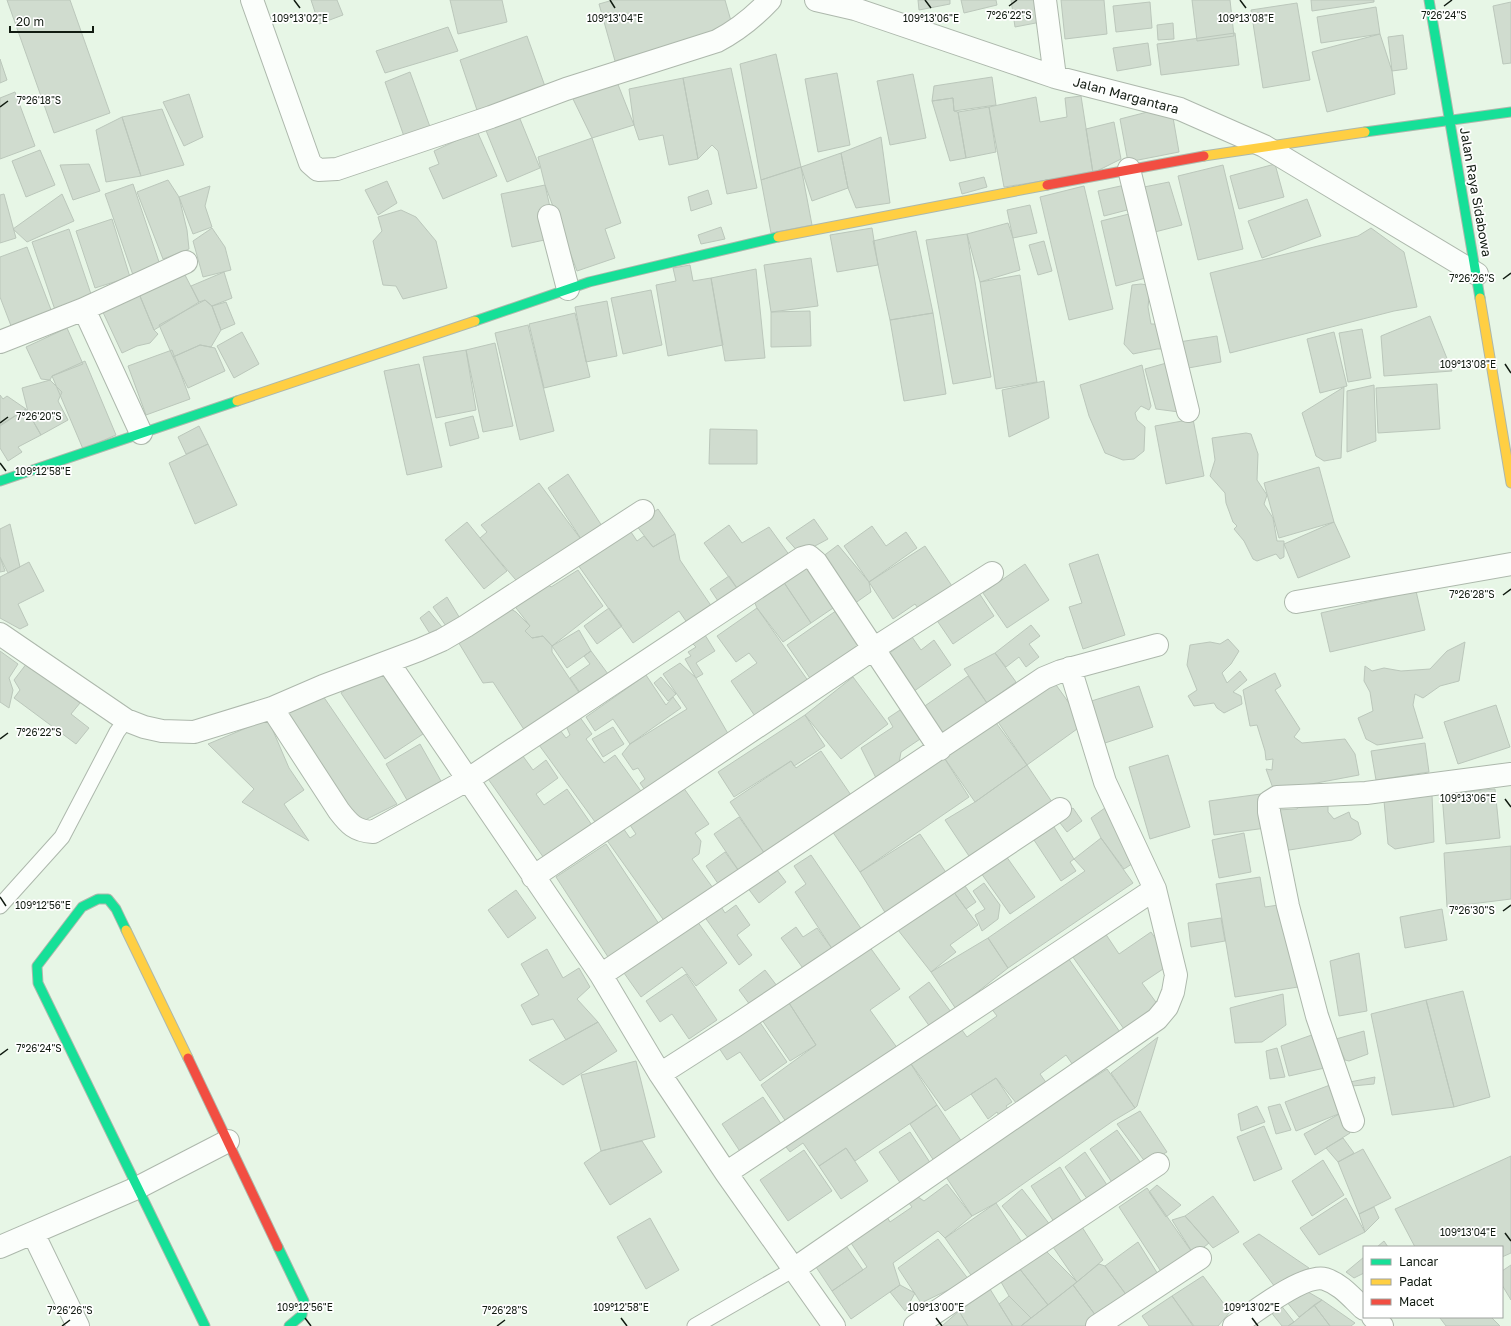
<svg xmlns="http://www.w3.org/2000/svg" width="1511" height="1326" font-family="'Golos Text',sans-serif">
	<rect width="100%" height="100%" fill="#e7f6e6"/>
	<path fill="#d0dccf" stroke="#bbc7bb" d="M7,0h63l40,113 -56,20z
		M311,0h26l6,15 -24,9z
		M450,0h52l5,22 -49,12z
		M613,0h112l8,28 -118,33 -16,-57z
		M918,0h32v4l-31,6z
		M961,0h35l1,5 -33,8z
		M1011,0h32l3,21 -31,6z
		M1061,0h43l3,34 -42,5z
		M1192,0h38l4,36 -37,5z
		M1311,0h63v2l-62,9z
		M1150,2l2,26 -36,4 -3,-26z
		M1511,2v61l-8,1 -10,-58z
		M1297,3l13,77 -47,8 -12,-78z
		M1376,7l4,27 -59,9 -4,-26z
		M1173,23l1,16 -16,1 -1,-15z
		M448,27l10,24 -73,22 -9,-22z
		M1235,33l4,32 -78,10 -4,-31z
		M1380,34l12,37 3,23 -68,18 -15,-60z
		M1403,35l4,34 -15,2 -4,-34z
		M527,36l20,56 -68,24 -19,-56z
		M1148,43l3,22 -34,6 -4,-23z
		M776,54l25,113 -40,13 -21,-116z
		M0,59l7,21 -7,3z
		M731,68l26,120 -30,6 -9,-43 -6,-6 -14,14 -15,-81z
		M410,72l23,63 -26,10 -22,-63z
		M837,73l13,72 -32,7 -13,-73z
		M913,74l13,64 -36,7 -13,-64z
		M992,77l4,28 -42,6 -1,-13 -21,3 2,-15z
		M683,78l15,81 -29,6 -6,-30 -24,5 -5,-15 -5,-36z
		M617,82l17,43 -42,13 -19,-39z
		M15,92l20,54 -35,13v-61z
		M189,94l14,43 -19,9 -21,-44z
		M1081,96l12,77 -89,14 -15,-80 47,-10 4,25 27,-5 -2,-19z
		M953,98l1,13 4,1 8,46 -16,3 -18,-60z
		M1171,106l8,46 -51,10 -8,-43z
		M989,107l7,45 -30,6 -8,-46z
		M162,109l22,56 -43,11 -19,-59z
		M518,114l22,54 -33,14 -22,-54z
		M122,117l19,59 -35,6 -10,-52z
		M1114,122l7,37 -28,14 -7,-44z
		M477,131l20,45 -54,23 -14,-31 10,-4 -5,-13z
		M881,137l9,66 -34,5 -8,-20 -7,-35z
		M592,138l29,85 -16,6 10,29 -38,13 -32,-86 -7,-28z
		M40,150l15,35 -29,12 -14,-36z
		M841,153l7,35 -36,13 -11,-34z
		M89,164l11,27 -27,9 -13,-35z
		M1275,164l9,33 -45,12 -9,-33z
		M1223,165l20,84 -45,11 -20,-84z
		M801,167l11,58 -41,8 -10,-53z
		M984,177l3,10 -25,7 -3,-11z
		M168,180l11,17 8,33 2,19 -26,10 -26,-67z
		M387,181l10,22 -19,12 -13,-25z
		M1169,182l13,43 -31,8 -12,-45z
		M133,184l28,84 -27,10 -29,-84z
		M545,185l5,22 -1,32 -37,8 -11,-53z
		M1125,185l6,24 -27,7 -6,-25z
		M210,186l-5,20 7,21 -19,7 -14,-37z
		M1084,186l29,123 -44,11 -29,-123z
		M708,190l4,14 -21,7 -3,-14z
		M4,194l12,44 -16,5v-48z
		M62,194l12,27 -47,21 -14,-13z
		M1307,199l14,37 -59,22 -14,-37z
		M1030,205l7,28 -24,5 -6,-28z
		M401,210l15,7 20,24 11,47 -44,11 -7,-13 -13,-1 -10,-44 9,-10 -4,-14z
		M1137,212l16,64 -37,10 -15,-65z
		M112,219l18,58 -35,11 -19,-57z
		M1008,223l5,15 7,32 -40,12 -13,-48z
		M721,227l4,12 -24,5 -3,-9z
		M212,228l13,19 6,23 -28,7 -10,-36z
		M872,228l6,37 -41,7 -7,-37z
		M1371,228l33,24 13,55 -23,4 -164,42 -20,-80 148,-37z
		M69,229l23,68 -37,13 -23,-68z
		M916,231l17,82 -43,7 -17,-79z
		M967,234l24,143 -38,7 -27,-144z
		M1044,241l8,30 -14,4 -9,-30z
		M27,247l26,68 -40,16 -13,-34v-40z
		M811,258l7,48 -47,6 -7,-47z
		M690,265l3,16 18,-3 12,67 -55,11 -12,-71 20,-4 -3,-13z
		M756,269l9,89 -40,3 -14,-83z
		M224,272l8,26 -20,8 -7,-6 -6,2 -8,-16z
		M185,275l14,27 -45,28 -15,-36z
		M1020,275l17,107 -41,7 -16,-107z
		M1141,284l13,2 -5,11 -1,10 3,17h14l6,25h-14l-24,5 -9,-10 8,-59z
		M651,290l11,55 -39,9 -12,-56z
		M138,291l16,39 4,4 -8,9 -13,3 -15,7 -21,-45z
		M205,300l7,6 9,24 -10,17 -11,-2 -27,12 -14,-32z
		M607,301l10,55 -31,6 -11,-55z
		M226,302l9,22 -14,6 -9,-24z
		M810,311l1,35 -40,1v-35z
		M575,313l15,64 -46,11 -15,-64z
		M933,313l13,81 -42,7 -14,-81z
		M1430,316l22,55 -68,5 -3,-40z
		M528,325l26,106 -34,9 -25,-107z
		M67,328l16,36 -31,12 -2,4 -9,-1 -15,-32z
		M1362,329l9,49 -23,4 -9,-49z
		M242,332l17,32 -25,14 -17,-32z
		M1334,332l13,54 -27,7 -13,-54z
		M1217,336l4,26 -38,7 -4,-27z
		M495,343l18,83 -30,6 -17,-82z
		M200,345l15,3 10,23 -37,17 -15,-31z
		M172,350l18,49 -44,16 -18,-49z
		M466,350l10,60 -40,8 -13,-61z
		M85,361l31,74 -33,14 -31,-73z
		M1170,362l9,50 -23,-3 -11,-40z
		M419,364l23,103 -35,8 -23,-104z
		M1142,365l9,41 -2,4 -8,-4 -6,7 2,7 8,7 -1,24 -10,8 -11,1 -18,-7 -16,-37 -9,-31z
		M50,380l12,12 -4,9 10,19 -27,15 -13,-23 -6,-24z
		M1044,381l5,37 -40,19 -7,-47z
		M1437,384l3,45 -62,4 -2,-45z
		M1374,385l2,56 -29,11v-61z
		M1344,387l-3,71 -17,3 -8,-5 -14,-43z
		M0,395l3,4 4,-3 19,13 -26,17z
		M26,409l15,26 -23,12 4,5 -14,9 -8,-13v-23z
		M473,416l6,22 -29,8 -5,-23z
		M1193,419l11,57 -38,8 -11,-58z
		M199,426l9,18 -22,10 -8,-17z
		M710,429l47,1v34h-48z
		M1246,433l5,1 7,20 -1,26 10,15 -3,9 9,14 4,23h7v16l-4,2 -4,-5 -19,7 -4,-2 -9,-18 -10,-12 3,-3 -4,-4 -7,-19 -1,-10 -15,-17 5,-16 -3,-22z
		M208,444l29,61 -42,19 -26,-61z
		M1319,467l15,55 -55,16 -15,-55z
		M568,474l34,52 -19,16 -35,-54z
		M539,483l44,59 -62,44 -41,-48 7,-6 -6,-7z
		M658,509l17,25 -22,13 -17,-22z
		M814,519l14,20 -28,15 -14,-16z
		M467,522l40,49 -23,18 -39,-49z
		M1334,522l16,35 -52,21 -14,-34z
		M10,524l10,43 -12,6 -8,-16v-28z
		M729,525l13,18 27,-16 21,29 -51,35 -35,-48z
		M872,526l14,20 20,-14 11,16 -48,34 -25,-36z
		M629,529l8,12 7,-5 9,11 22,-13 5,26 34,50 -24,17 -11,-16 -46,32 -55,-78z
		M838,545l31,37 2,10 -20,14 -33,-46z
		M925,546l29,43 -33,23 -6,-8 -22,15 -24,-37z
		M1098,554l27,81 -42,14 -14,-42 13,-4 -13,-39z
		M0,557l5,14 -5,1z
		M29,562l15,29 -26,13 10,21 -8,4 -20,-11v-41z
		M810,562l29,42 -28,19 -28,-42z
		M1025,564l24,36 -42,28 -24,-35z
		M578,570l25,36 -51,40 -9,-10 -11,2 -7,-7 5,-5 -17,-22 33,-22 5,5z
		M729,576l10,15 -19,13 -10,-15z
		M783,581l28,42 -28,19 -26,-34 -3,-7z
		M977,590l17,26 -41,28 -17,-25z
		M1416,591l9,39 -95,22 -9,-39z
		M447,597l14,23 -13,9 -15,-22z
		M509,608l7,4 14,14 -5,5 7,7 11,-2 9,10v6l28,42 -55,37 -32,-49 -10,1 -26,-43z
		M609,608l13,18 -25,18 -13,-18z
		M757,608l54,77 -52,37 -28,-41 26,-18 -8,-10 -13,9 -19,-26z
		M840,608l26,39 -52,37 -27,-39z
		M429,611l17,21 -12,8 -14,-22z
		M1031,625l9,11 -11,8 10,13 -13,10 -7,-10 -13,10 -11,-14z
		M579,630l12,21 -24,17 -15,-22z
		M705,635l10,16 -19,12 7,11 -7,4 -11,-19 6,-3 -3,-4 8,-5 -4,-4z
		M912,637l9,13 13,-10 17,25 -41,29 -26,-37z
		M1228,639l11,12 -8,13 -9,9 5,10 13,-12 7,9 -14,12 8,4 1,8 -18,9 -7,-5 -3,-5 -20,3 -6,-10 9,-6 -10,-25 3,-20 20,-3 10,2z
		M1465,642l-6,39 -19,5 -17,12 -8,-4 -2,11 10,33 -46,7 -11,-6 -8,-21 15,-7 -3,-19 -6,-11 1,-15 7,5 12,-3 17,3 29,-2 17,-18z
		M0,651l18,13 -9,14 4,12 -4,18 -9,-6z
		M591,651l20,27 -28,19 -13,-19 20,-14 -6,-8z
		M995,653l21,29 -29,21 -23,-34z
		M27,663l53,40 -9,11 18,14 -13,16 -62,-46 6,-8 -6,-10z
		M680,663l16,15 34,59 -83,56 -7,-10 5,-4 -7,-11 -5,2 -11,-16 8,-10 57,-35 -24,-35z
		M378,668l45,66 -38,25 -44,-66z
		M1275,673l6,13 -6,4 25,39 -6,8 8,6 43,-4 10,15 4,21 -85,16 -8,-22 6,1 1,-11 -7,1 -1,-9 -8,-26 -7,1 -7,-36z
		M646,675l20,30 7,-8 8,11 -51,36 -17,-25 -18,12 -9,-14z
		M968,676l19,27 -49,34 -19,-27z
		M661,677l15,17 -8,7 -14,-18z
		M853,677l35,47 -47,35 -36,-44z
		M1054,682l30,42 -57,41 -29,-43z
		M1139,686l14,41 -57,19 -14,-42z
		M323,696l74,108 -30,15 -6,6 -79,-116z
		M1496,705l14,42 -52,17 -14,-42z
		M906,706l20,29 -25,17 -2,11 -23,15 -15,-30 32,-21 -5,-9z
		M805,715l20,31 -31,20 -3,-5 -57,36 -16,-25z
		M579,716l13,18 -6,5 18,24 11,-8 28,39 -45,32 -59,-81 21,-15 6,8 4,-3 -4,-9z
		M268,719l21,49 15,22 -20,14 25,37 -67,-39 12,-13 -46,-45z
		M994,720l33,45 -52,37 -32,-46z
		M613,727l11,17 -21,13 -11,-18z
		M1425,743l4,29 -53,8 -5,-29z
		M420,744l21,37 -34,19 -21,-36z
		M821,751l32,47 -86,59 -37,-55 61,-41 5,7z
		M520,752l13,18 13,-10 12,18 -22,16 8,11 23,-16 27,39 -48,33 -60,-85z
		M1168,755l22,72 -40,12 -21,-72z
		M943,756l26,41 -109,75 -28,-41z
		M1027,765l25,37 -83,54 -24,-36 30,-18z
		M683,787l26,37 -14,9 6,8 -2,13 -7,5 21,29 -48,34 -59,-83 17,-11 7,10 6,-4 -6,-9z
		M1495,789l5,49 -54,6 -4,-50z
		M1261,794l5,34 -52,7 -5,-34z
		M1432,795l2,47 -39,7 -7,-5 -4,-43z
		M1302,801l26,4v7l6,7 15,-7 2,6 7,4 3,12 -9,6 -69,11 -7,-41 21,-1z
		M1109,805l29,55 -14,9 -23,-31 -10,-20z
		M1073,808l9,13 -15,11 -10,-13z
		M739,817l28,40 -26,17 -27,-40z
		M1054,827l20,32 -4,3 6,9 -15,10 -27,-41z
		M1244,833l7,39 -32,6 -7,-38z
		M920,834l27,40 -61,40 -26,-42z
		M1101,838l32,45 -125,85 -20,-30 97,-67 -11,-12z
		M606,844l57,86 -51,33 -56,-86z
		M1511,846v53l-64,8 -3,-54z
		M725,852l16,22 -20,14 -15,-22z
		M811,855l51,75 -29,20 -38,-58 11,-8 -12,-18z
		M1006,856l29,41 -25,17 -29,-41z
		M774,866l12,16 -27,21 -12,-16z
		M1260,877l5,30 20,-3 13,83 -63,10 -19,-113z
		M963,883l13,19 -10,7 -13,-18z
		M984,883l16,22 -2,14 -16,12 -7,-16 10,-6 -12,-18z
		M516,890l20,28 -28,20 -20,-28z
		M953,891l25,34 -28,20 6,7 -25,20 -33,-42z
		M720,905l5,8 11,-8 14,20 -13,10 15,20 -13,10 -35,-49z
		M1442,909l5,31 -42,8 -5,-31z
		M1221,918l4,23 -34,6 -3,-24z
		M697,921l30,42 -31,23 -14,-19 -41,30 -17,-24z
		M796,927l7,10 14,-9 16,22 -28,21 -24,-33z
		M1103,930l16,24 32,-22 21,31 -30,20 16,22 -34,24 -54,-76z
		M988,938l20,30 -52,41 -25,-37z
		M869,946l31,43 -30,21 28,39 -109,77 -28,-41 55,-40 -27,-42z
		M547,949l16,29 16,-10 11,19 -13,12 21,23 -32,18 -13,-21 -21,6 -11,-20 18,-10 -18,-31z
		M1359,953l8,58 -28,5 -9,-55z
		M1066,955l56,80 -47,33 -9,-13 -26,19 10,14 -29,21 -25,-31 -51,33 -36,-50 50,-35 8,11 30,-21 -6,-8z
		M765,970l15,20 -27,19 -14,-19z
		M686,974l31,46 -28,19 -17,-25 -12,8 -14,-21z
		M929,982l22,30 -21,15 -21,-30z
		M1463,991l27,106 -36,10 -28,-107z
		M1283,994l3,31 -24,17 -27,1 -5,-35z
		M1426,1000l28,107 -62,8 -21,-101z
		M789,1003l27,42 -26,16 -28,-41z
		M759,1021l28,41 -27,19 -20,-29 -13,8 -8,-12z
		M598,1022l19,29 -54,34 -34,-25z
		M1364,1031l4,23 -19,7 -4,-1 -9,-21z
		M1320,1032l9,35 -40,9 -8,-30z
		M1158,1037l-21,69 -2,2 -24,-35z
		M1277,1048l8,29 -15,2 -4,-28z
		M636,1061l19,76 -54,14 -20,-76z
		M909,1061l28,44 -82,56 -9,-13 -27,18 -16,-23 -13,9 -4,-5z
		M1107,1069l28,39 -22,13 -117,82 -24,13 -28,-42z
		M1375,1077l-1,7 -22,2 -2,-4z
		M996,1078l16,24 -6,4 5,7 -10,6 -4,-7 -9,7 -17,-25z
		M1330,1085l11,28 -45,18 -11,-29z
		M763,1097l21,31 -41,28 -21,-32z
		M1280,1104l11,26 -15,4 -8,-27z
		M937,1105l27,40 -28,19 -26,-40z
		M1257,1106l8,16 -24,9 -3,-17z
		M1140,1111l27,41 -21,11 -29,-39z
		M1341,1113l9,20 -35,22 -11,-21z
		M1264,1126l18,43 -28,12 -17,-44z
		M1117,1130l26,36 -28,21 -25,-38z
		M910,1132l21,32 -30,20 -22,-32z
		M1343,1138l11,15 -16,9 -12,-14z
		M642,1141l20,31 -52,33 -26,-42 17,-12z
		M846,1148l22,33 -27,18 -22,-33z
		M1363,1149l28,49 -32,16 -21,-52z
		M804,1150l28,41 -44,30 -28,-41z
		M1085,1152l24,36 -21,12 -23,-33z
		M1511,1156v97l-9,4v-10h-87l-20,-38z
		M1323,1160l21,35 -32,21 -20,-35z
		M1060,1167l24,39 -28,19 -25,-39z
		M947,1184l25,32 -27,22 -7,-7 -45,32 7,22 -49,34 -19,-28 35,-24 -18,-27 37,-25 4,7 22,-15 -3,-4 9,-6 6,4z
		M1157,1185l24,20 -15,12 -17,-25z
		M1147,1188l47,67 -32,18 -43,-66z
		M1022,1189l29,37 -21,14 -28,-34z
		M1213,1196l26,36 -26,16 -28,-32z
		M1346,1198l19,34 -46,23 -19,-27z
		M996,1203l27,41 -50,34 -28,-40z
		M1374,1207l5,11 -14,14 -6,-18z
		M1185,1216l24,27 -15,12 -22,-35z
		M650,1218l29,52 -33,19 -29,-52z
		M1082,1227l21,33 -26,22 -24,-35z
		M1259,1234l50,34 -34,19 -32,-43z
		M938,1239l31,41 -48,23 -23,-35z
		M842,1240l21,30 -31,21 -20,-30z
		M1384,1241l4,6h-11z
		M1138,1242l23,37 -31,21 -25,-34z
		M1046,1251l31,31 -29,23 -29,-37z
		M1364,1257v16l-10,5 -8,-6z
		M1099,1264l6,2 25,34 -31,20 -26,-35z
		M1511,1265v35l-9,-15v-14z
		M1019,1268l29,37 -17,13 -22,-22 -8,-14z
		M1203,1276l27,36 -12,14h-24l-22,-30z
		M900,1285l15,8 -10,18 -15,-19z
		M1073,1285l26,35 -9,6h-69z
		M990,1289l22,36v1h-44l-9,-15z
		M1303,1289l19,11 -23,17 -13,-16z
		M1009,1296l22,22 -10,8h-8l-14,-22z
		M1172,1296l21,30h-44l-7,-10z
		M1322,1300l33,23 -4,3h-21l-16,-21z
		M1280,1304l14,18 -6,4h-6l-12,-15z
		M1314,1305l16,21h-42l6,-4z
		M959,1311l9,15h-26z
		M1441,1317h50l9,9h-54l-6,-8z"/>
	<g fill="none" stroke-linecap="round" stroke-linejoin="round">
		<g stroke="#adb8ac" stroke-width="17">
			<path id="lane" d="M0,906l62,-69 55,-105 9,-12
				M695,1326l99,-57"/>
		</g>
		<g stroke="#adb8ac" stroke-width="24">
			<path id="street" d="M252,0l58,163 8,7 19,-1 154,-52 75,-28 151,-48c21,-11 37,-24 53,-41
				M816,0l39,9 200,68 125,32 84,37 213,128
				M1045,0l10,77
				M1129,169l59,242
				M549,216l19,73
				M84,309l57,124
				M0,342l84,-33 102,-47
				M1296,602l215,-38
				M0,634l126,86 18,7 18,4 32,1 78,-24 51,-22 96,-36 23,-10 24,-14 177,-115
				M388,662l213,313 59,99 66,99 108,153
				M272,708l67,103c10,13 16,20 34,21l94,-52 335,-222 7,-2 7,6 124,187
				M533,877l340,-228 119,-76
				M601,975l443,-297 17,-7 96,-26
				M660,1074l75,-48 325,-217
				M1353,1121l-36,-105 -29,-110 -19,-94v-10l8,-5 89,-4 145,-19
				M726,1173l429,-284
				M33,1233l45,93
				M0,1247l137,-59 91,-47
				M794,1269l363,-250 10,-12 6,-15 3,-17 -21,-86 -50,-107 -35,-114
				M1373,1317l9,9
				M915,1326l243,-162
				M1097,1326l103,-68
				M1234,1326c18,-12 70,-53 91,-47 16,5 27,19 39,30"/>
		</g>
		<g stroke="#adb8ac" stroke-width="11">
			<path id="fast" d="M1429,0l51,298
				M1365,132l146,-20
				M475,321l114,-39 189,-45
				M0,481l237,-80
				M126,930l-10,-21 -8,-10h-10l-16,8 -45,59 1,17 167,343
				M278,1247l26,54 -2,14 -13,11"/>
		</g>
		<g stroke="#adb8ac" stroke-width="11">
			<path id="slow" d="M1204,156l161,-24
				M778,237l269,-52
				M1480,298l31,185
				M237,401l238,-80
				M126,930l62,128"/>
		</g>
		<g stroke="#adb8ac" stroke-width="11">
			<path id="jam" d="M1047,185l157,-29
				M188,1058l90,189"/>
		</g>
		<use href="#lane" stroke="#fbfefb" stroke-width="15"/>
		<use href="#street" stroke="#fbfefb" stroke-width="22"/>
		<use href="#fast" stroke="#16e098" stroke-width="9"/>
		<use href="#slow" stroke="#ffcf43" stroke-width="9"/>
		<use href="#jam" stroke="#f24e42" stroke-width="9"/>
	</g>
	<path fill="none" stroke="#111b11" stroke-width="1.5" d="M294,0l6,8M610,0l5,8M925,0l6,8M1240,0l6,8M1009,6l8,-6M1444,6l8,-6M0,107l8,-6M1503,279l8,-6M1505,364l6,9M0,423l8,-6M0,463l6,8M1503,595l8,-6M0,739l8,-6M1505,799l6,8M0,897l6,9M1503,911l8,-6M0,1055l8,-6M1505,1233l6,8M305,1318l6,8M621,1318l6,8M936,1318l6,8M1252,1318l6,8M62,1326l8,-6M497,1326l8,-6"/>
	<g text-anchor="middle" stroke-width="3.5" stroke-linejoin="round" paint-order="stroke">
		<g font-size="13" fill="#111b11" stroke="#fff">
			<text transform="translate(1126 95) rotate(15)" y="5">Jalan Margantara</text>
			<text transform="translate(1476 192) rotate(80)" y="5">Jalan Raya Sidabowa</text>
		</g>
	</g>
	<g font-size="10" text-anchor="middle" fill="#111b11" stroke="#fff" stroke-width="3.5" stroke-linejoin="round" paint-order="stroke">
		<text x="1009" y="19">7°26'22"S</text>
		<text x="1444" y="19">7°26'24"S</text>
		<text x="300" y="22">109°13'02"E</text>
		<text x="615" y="22">109°13'04"E</text>
		<text x="931" y="22">109°13'06"E</text>
		<text x="1246" y="22">109°13'08"E</text>
		<text x="39" y="104">7°26'18"S</text>
		<text x="1472" y="282">7°26'26"S</text>
		<text x="1468" y="368">109°13'08"E</text>
		<text x="39" y="420">7°26'20"S</text>
		<text x="43" y="475">109°12'58"E</text>
		<text x="1472" y="598">7°26'28"S</text>
		<text x="39" y="736">7°26'22"S</text>
		<text x="1468" y="802">109°13'06"E</text>
		<text x="43" y="909">109°12'56"E</text>
		<text x="1472" y="914">7°26'30"S</text>
		<text x="39" y="1052">7°26'24"S</text>
		<text x="1468" y="1236">109°13'04"E</text>
		<text x="305" y="1311">109°12'56"E</text>
		<text x="621" y="1311">109°12'58"E</text>
		<text x="936" y="1311">109°13'00"E</text>
		<text x="1252" y="1311">109°13'02"E</text>
		<text x="70" y="1314">7°26'26"S</text>
		<text x="505" y="1314">7°26'28"S</text>
	</g>
	<rect x="1363" y="1246" width="140" height="72" fill="#ffffff" stroke="#a0a4a0"/>
	<rect x="1371" y="1259" width="20" height="6" fill="#16e098" stroke="#a0a4a0"/>
	<text x="1399" y="1266" font-size="12" fill="#111b11">Lancar</text>
	<rect x="1371" y="1279" width="20" height="6" fill="#ffcf43" stroke="#a0a4a0"/>
	<text x="1399" y="1286" font-size="12" fill="#111b11">Padat</text>
	<rect x="1371" y="1299" width="20" height="6" fill="#f24e42" stroke="#a0a4a0"/>
	<text x="1399" y="1306" font-size="12" fill="#111b11">Macet</text>
	<path d="M10 26v6h83v-6" fill="none" stroke="#111b11" stroke-width="2"/>
	<text x="16" y="26" font-size="12" fill="#111b11" stroke="#ffffff" stroke-width="3" paint-order="stroke">20 m</text>
</svg>
